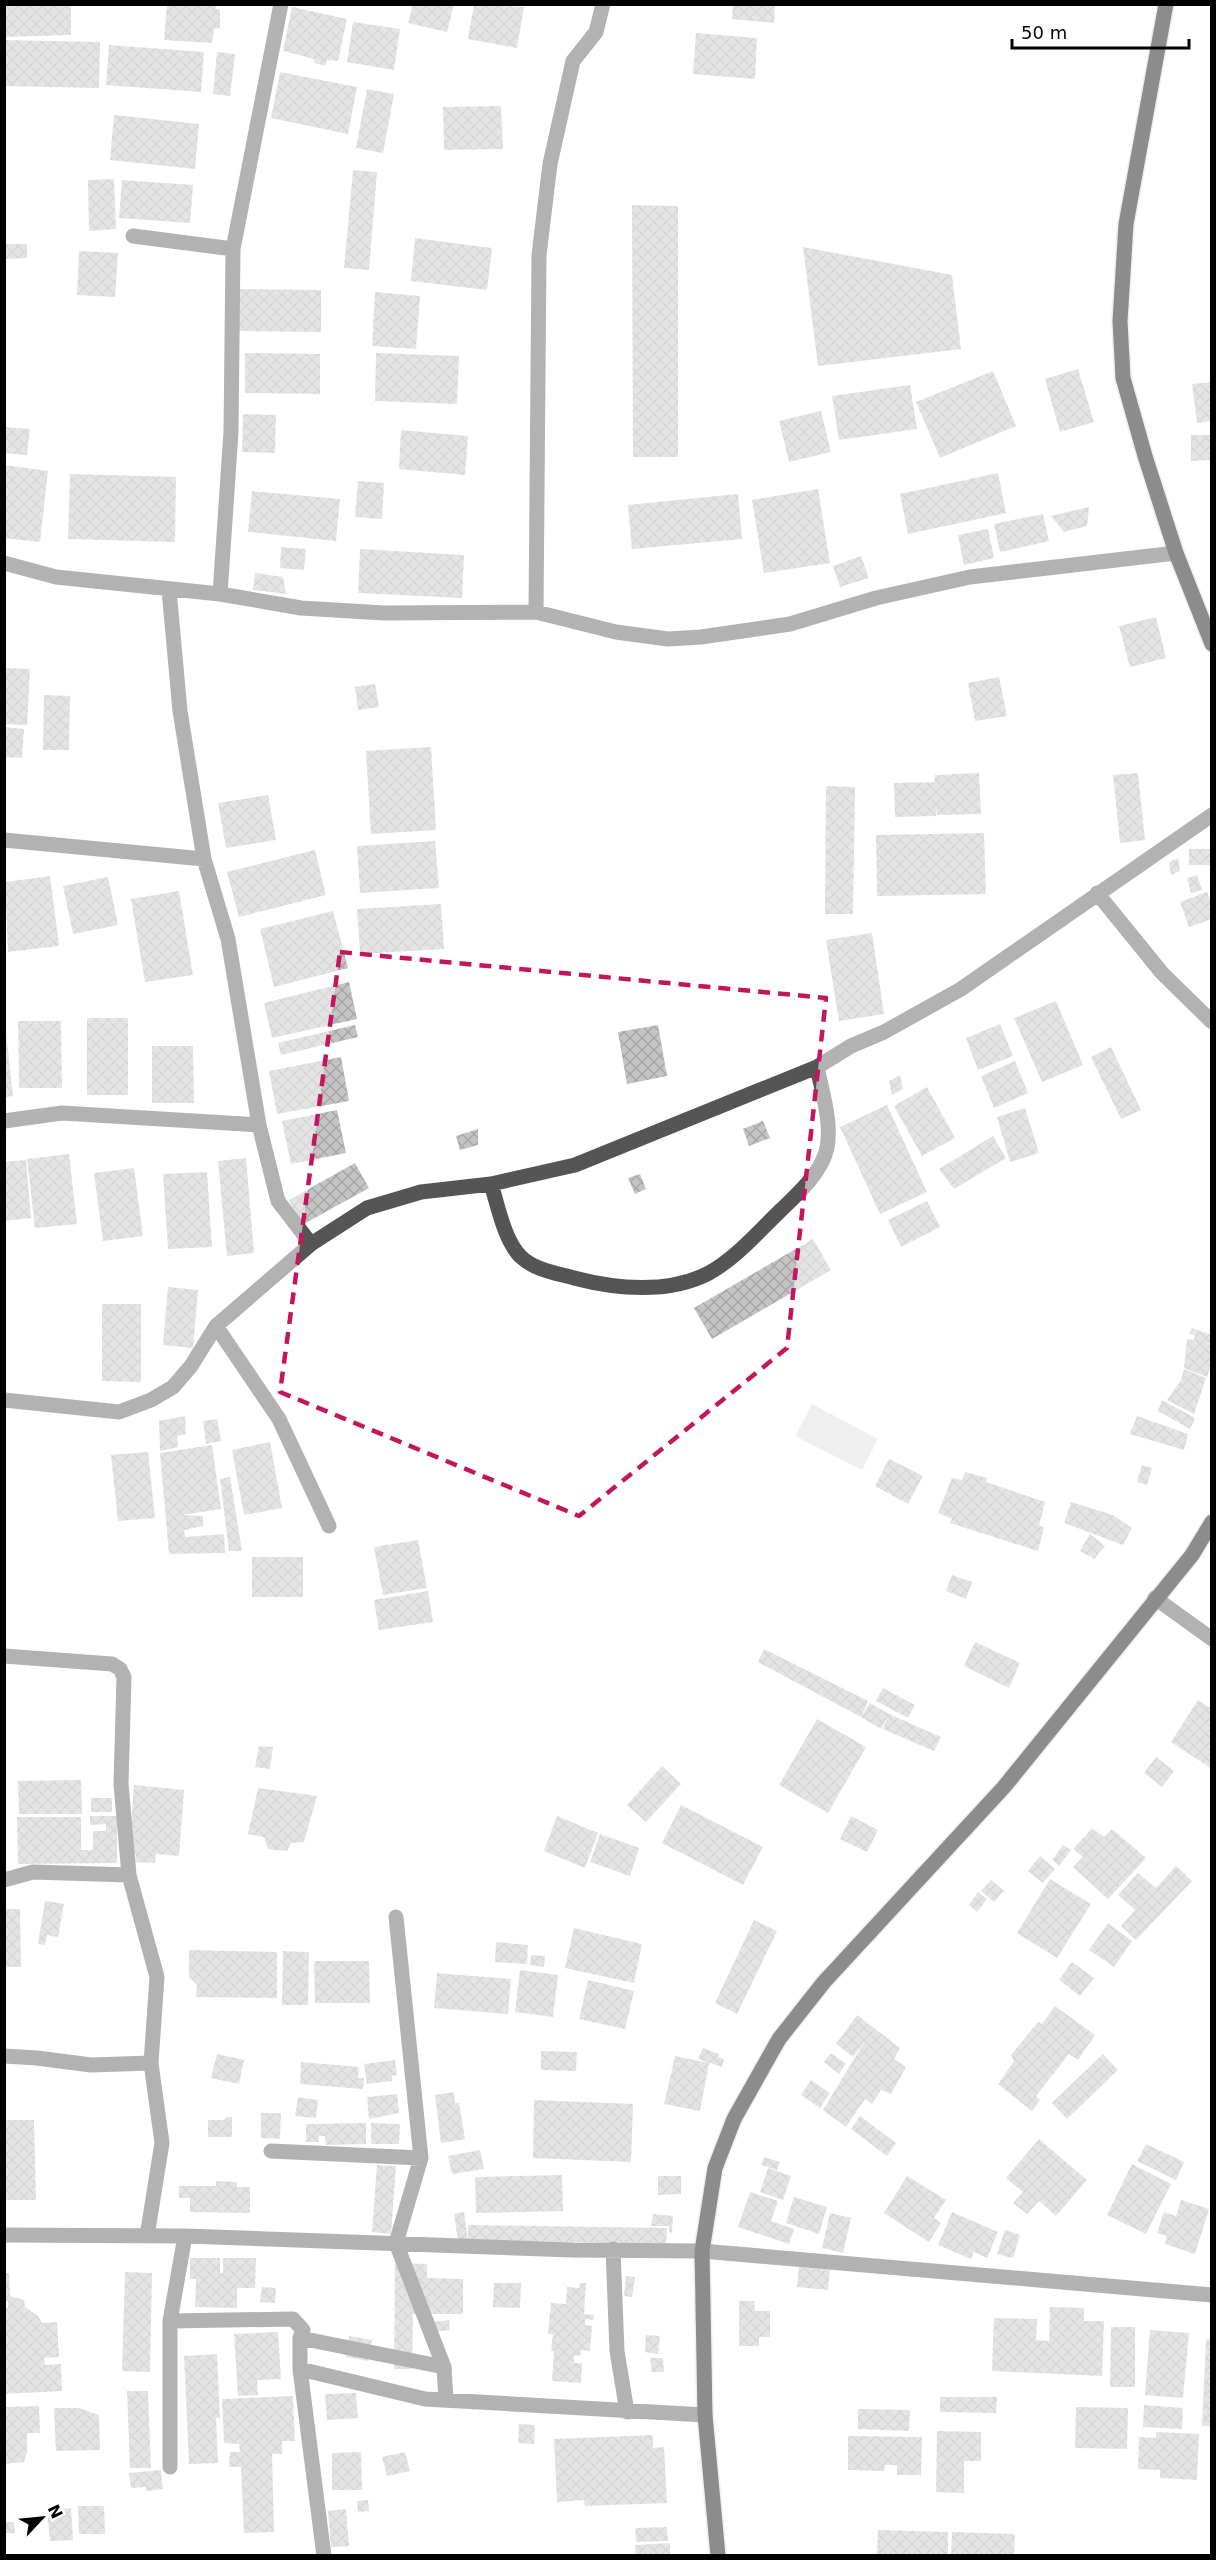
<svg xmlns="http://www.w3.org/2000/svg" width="1216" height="2560" font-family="'DejaVu Sans',sans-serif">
	<defs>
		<pattern id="building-cross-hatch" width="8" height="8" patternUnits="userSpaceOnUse" patternTransform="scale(1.5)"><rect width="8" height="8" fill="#c4c4c4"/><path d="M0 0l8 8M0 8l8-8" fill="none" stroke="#a7a7a7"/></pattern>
	</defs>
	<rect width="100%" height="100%" fill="#fff"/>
	<path fill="#dcdcdc" d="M812,1404l66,35 -16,31 -67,-34z"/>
	<path fill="url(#building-cross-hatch)" d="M4,4h67v31l-67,2z
		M167,4h50l-1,5 4,1v18l-6,1 -2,14 -48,-3z
		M413,4h41l-7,28 -39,-9z
		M474,4l50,3 -7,41 -49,-9z
		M733,4h42l-1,19 -42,-4z
		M292,7l55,12 -9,42 -11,-1 -2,6 -10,-3 -1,-4 -31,-8z
		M353,22l47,7 -6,41 -47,-8z
		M696,33l61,5 -2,41 -62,-5z
		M4,40l96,2 -1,46 -95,-2z
		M109,45l95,7 -3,40 -95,-7z
		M217,52l18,2 -5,42 -17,-2z
		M280,72l77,15 -9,47 -77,-16z
		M367,89l27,5 -11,59 -27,-5z
		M501,106l2,43 -59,1 -1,-43z
		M114,115l85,9 -4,45 -85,-9z
		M353,170l24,2 -8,98 -25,-2z
		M114,179l2,50 -27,2 -1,-51z
		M122,180l71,5 -3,38 -71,-5z
		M632,205l46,1v251h-45z
		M415,238l77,10 -5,42 -76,-9z
		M4,244h23v14l-23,1z
		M803,247l149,28 9,74 -143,17z
		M79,251l39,2 -3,44 -38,-2z
		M239,289l82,1v42l-82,-1z
		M375,292l45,4 -4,53 -44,-3z
		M245,353l75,1v40l-75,-1z
		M376,353l83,3 -2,48 -82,-3z
		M1078,369l16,53 -34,10 -15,-53z
		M993,371l23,55 -76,32 -24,-56z
		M1212,382v39l-15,2 -5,-39z
		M910,385l7,44 -78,11 -7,-44z
		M821,411l10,41 -42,10 -10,-41z
		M243,414l33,1 -1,38 -33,-1z
		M4,427l26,2 -3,26 -23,-2z
		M401,430l67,6 -3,39 -66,-6z
		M1191,435h21v25l-21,1z
		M4,465l44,6 -8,71 -36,-4z
		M998,473l8,40 -98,21 -8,-40z
		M70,474l106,3 -1,65 -107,-3z
		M358,481l26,2 -2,36 -27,-2z
		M818,489l12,74 -66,10 -12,-73z
		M252,491l88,8 -4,42 -88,-9z
		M738,494l4,45 -110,10 -4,-44z
		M1089,507l-2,19 -23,6 -13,-16z
		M1043,514l6,27 -49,11 -6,-28z
		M988,529l6,29 -30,7 -6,-30z
		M281,547l25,2 -2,21 -24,-2z
		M360,549l104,6 -2,43 -104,-5z
		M861,556l8,22 -29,9 -7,-21z
		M255,573l28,4 3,17 -33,-4z
		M1156,617l10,41 -36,9 -11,-41z
		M4,668l26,1 -3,56 -23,-1z
		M999,677l8,39 -32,5 -7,-38z
		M375,684l4,23 -21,3 -3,-23z
		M44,695l26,1 -1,54h-26z
		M4,727l20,2 -2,29 -18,-1z
		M431,747l5,83 -65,4 -5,-83z
		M979,773l2,41 -44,1 -1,-7v8l-41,1 -1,-34 40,-1 1,-7z
		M1138,773l7,67 -25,3 -7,-68z
		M826,786l29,1 -2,127h-28z
		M268,795l8,45 -50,8 -8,-45z
		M984,833l2,61 -109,2 -1,-61z
		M435,841l4,47 -79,5 -3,-47z
		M1189,849h23v16h-23z
		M315,850l11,45 -87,22 -12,-45z
		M1178,858l2,13 -9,4 -2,-13z
		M1197,875l5,15 -11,3 -4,-15z
		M50,876l9,70 -51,6 -3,-70z
		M108,877l10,48 -45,9 -10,-48z
		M179,891l14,84 -48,7 -14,-83z
		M1207,892l5,14v13l-23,8 -9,-25z
		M441,904l3,45 -84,5 -3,-45z
		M333,911l15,57 -74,19 -14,-58z
		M872,933l12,81 -45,7 -13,-81z
		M349,982l8,37 -85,19 -8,-35z
		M1056,1001l27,64 -41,17 -28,-64z
		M4,1014l9,82 -9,1z
		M87,1018h41v77h-41z
		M18,1021h43l1,67h-43z
		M1000,1024l13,32 -35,14 -12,-32z
		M355,1025l3,12 -77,18 -3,-12z
		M658,1025l9,51 -40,8 -9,-52z
		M152,1046h41l1,57h-42z
		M1111,1047l30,63 -20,9 -30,-62z
		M341,1057l8,44 -72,13 -8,-43z
		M1015,1061l13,32 -34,15 -13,-32z
		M900,1075l3,14 -11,6 -3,-14z
		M927,1087l28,51 -33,18 -28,-50z
		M887,1105l40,87 -47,22 -40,-87z
		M1025,1108l14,45 -29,9 -13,-45z
		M337,1110l9,43 -55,11 -9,-43z
		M763,1121l7,17 -21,8 -6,-17z
		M478,1129v16l-18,5 -4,-14z
		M993,1136l13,22 -52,31 -15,-20z
		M69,1154l8,70 -42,4 -8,-69z
		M246,1158l8,95 -27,3 -9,-95z
		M26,1160l5,58 -27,3v-59z
		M355,1163l14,25 -67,37 -13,-25z
		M134,1168l9,68 -40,5 -9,-68z
		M207,1172l5,75 -44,2 -5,-75z
		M640,1174l6,15 -11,5 -7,-16z
		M927,1201l13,26 -39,20 -13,-27z
		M813,1239l18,31 -119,69 -18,-31z
		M168,1287l30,3 -5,58 -30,-3z
		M102,1304h39v78l-39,-1z
		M1192,1328l20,7v8h-7l7,1v18l-5,15 -23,-9 3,-29 7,1 1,-5 -6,-1z
		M1184,1369l22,9 -12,36 -27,-14 14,-20z
		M1162,1400l33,18 -5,11 -32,-18z
		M185,1416l1,18 -9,2 1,11 -18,4 -1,-30z
		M1137,1416l51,18 -4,16 -54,-16z
		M217,1419l4,22 -15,3 -3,-23z
		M270,1442l12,66 -38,7 -12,-65z
		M212,1445l9,64 -39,6 21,1v10l-19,4 1,7 39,-3 1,19 -56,1 -9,-101z
		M148,1452l7,66 -37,3 -7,-66z
		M889,1459l34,17 -15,28 -33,-18z
		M1142,1465l10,3 -5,17 -10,-3z
		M965,1472l22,6 -1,4 59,20 -6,24 5,1 -6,24 -88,-28 2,-4 -14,-6 14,-35 10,2z
		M230,1477l12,74h-13l-9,-72z
		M1071,1502l42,13 19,13 -9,17 -59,-22z
		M1090,1534l15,12 -11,13 -14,-8z
		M418,1540l9,48 -44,7 -9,-48z
		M252,1557h51v40h-51z
		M952,1575l20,7 -6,17 -20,-8z
		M428,1591l5,31 -54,8 -5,-30z
		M975,1642l45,21 -11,25 -45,-22z
		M764,1649l104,52 -7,16 -103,-55z
		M883,1688l32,17 -7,13 -32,-17z
		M1198,1700l14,9v60l-41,-27z
		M870,1703l19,11 52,23 -7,14 -51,-22 5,-13 -7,13 -20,-12z
		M817,1719l49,28 -38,66 -49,-28z
		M259,1746l14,1 -3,22 -15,-2z
		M1156,1757l18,14 -12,16 -18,-14z
		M662,1766l19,18 -35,38 -19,-17z
		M81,1780l1,34h-63l-1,-33z
		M134,1785l50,5 -5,66 -23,-2 -1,9 -20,-1 1,-7h-7z
		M258,1788l59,8 -13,46 -13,1 -4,8 -19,-2 -4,-12 -16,-3z
		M91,1798h21v14h-21z
		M681,1805l82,42 -20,38 -81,-42z
		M90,1816h27v47l-99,1 -1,-47h64v33h12v-19h13v-7l-16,1z
		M557,1816l41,17 -13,35 -41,-17z
		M851,1816l27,14 -11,22 -27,-13z
		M1092,1828l12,9 8,-8 34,29 -38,41 -35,-32 10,-10 -10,-8z
		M600,1834l39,14 -9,28 -40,-14z
		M1063,1845l8,5 -12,16 -7,-6z
		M1040,1856l15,13 -12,14 -15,-12z
		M1176,1866l16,15 -56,59 -15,-14 14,-16 -17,-15 20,-22 18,15z
		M1050,1879l41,25 -34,54 -40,-25z
		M991,1880l13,11 -10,11 -13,-11z
		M978,1892l9,7 -10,13 -8,-7z
		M45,1901l19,3 -6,33 -11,-2 -2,10 -7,-1z
		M4,1909h16l1,58h-17z
		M754,1920l23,11 -40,83 -22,-11z
		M1108,1923l24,18 -18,26 -25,-17z
		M574,1928l68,16 -8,39 -69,-15z
		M496,1942l32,3 -1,19 -32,-2z
		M189,1950l88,2v46l-81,-1 1,-12 -8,-8z
		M283,1951l26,1 -1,53h-26z
		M531,1955l14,1 -1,11 -14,-2z
		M314,1961h55l1,42h-55z
		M1072,1962l22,16 -14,18 -21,-16z
		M520,1970l38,5 -5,42 -38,-5z
		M437,1973l74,6 -3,35 -74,-6z
		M588,1980l46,11 -9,38 -46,-10z
		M1055,2006l40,29 -17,25 -9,-6 -33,42 4,4 -8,11 -34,-27 16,-23 -3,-6 27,-33 4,2z
		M857,2015l43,33 -6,11 12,8 -15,27 -10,-4 -9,14 -7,-5 -19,28 -23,-17 42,-69 -12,16 -17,-13z
		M703,2048l16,6 -1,3 6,2 -2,8 -24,-8z
		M541,2051l36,1 -1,19 -35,-1z
		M831,2053l15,11 -7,10 -15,-12z
		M217,2054l27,6 -5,24 -28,-6z
		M1103,2054l15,16 -51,49 -15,-16z
		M675,2056l34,7 -9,48 -36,-7z
		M395,2060l2,15 -5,1v5l-25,3 -3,-20z
		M301,2062l58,5 -1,11h6l-1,11 -63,-5z
		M811,2080l19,13 -10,15 -19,-13z
		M454,2092l1,11h4l6,36 -24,4 -6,-48z
		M397,2094l2,19 -30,6 -2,-22z
		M298,2097l20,3 -2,18 -21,-2z
		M534,2100l99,4 -2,58 -98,-4z
		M261,2113h20l-1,26 -19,-1z
		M860,2116l36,27 -9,13 -36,-27z
		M226,2117h6v20h-24v-17h16z
		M4,2120h30l2,80h-32z
		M366,2123v21l-40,1 -1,-9h-6v6h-13v-18z
		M371,2123l29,1 -1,20h-28z
		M1039,2139l48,41 -31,36 -17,-15 -12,13 -14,-11 10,-11 -17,-14z
		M1146,2144l38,18 -8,18 -39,-19z
		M480,2150l4,19 -32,5 -4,-18z
		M764,2157l16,5 -3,8 -16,-5z
		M1132,2164l39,20 -25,50 -39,-19z
		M377,2165l19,1 -5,68 -19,-2z
		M768,2168l23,8 -8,24 -23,-8z
		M562,2175l1,36 -87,2 -1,-36z
		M658,2176h23v18l-23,1z
		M907,2176l39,24 -12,18 7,5 -12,19 -45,-29z
		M216,2181l21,1v5h13v26l-60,-1v-14h-11v-12h37z
		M750,2192l28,9 -7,20 23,8 -5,15 -51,-17z
		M794,2197l33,10 -8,27 -33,-11z
		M1181,2200l28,9 -14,45 -30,-10 2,-8 -10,-3 7,-21 12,4z
		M464,2212l4,28 -10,1 -4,-27z
		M952,2212l46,20 -11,26 -13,-6 -3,7 -33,-14z
		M830,2213l21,5 -8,35 -21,-5z
		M653,2214l20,2 -1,17 -3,-1v-6h-18z
		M468,2225l199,3 -1,16 -198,-4z
		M1005,2230l15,5 -7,23 -16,-4z
		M190,2258h30v15h3v-15h33l-1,30h-18v20l-42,-1 1,-28h-6z
		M395,2263l32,1v14l36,1v35h-50l-1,55h-18z
		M799,2267l31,3 -2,20 -31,-3z
		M125,2272l27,1 -2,99 -28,-1z
		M4,2273h5l1,23 14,4 1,7 13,9 4,7 15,-1 2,35 -15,1 1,7 16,-1 1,27 -58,3v-86h4v-7h-4z
		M626,2276l9,1 -3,20 -8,-1z
		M494,2283h27l-1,25 -27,-1z
		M580,2283h6l-2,31 10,1 -1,5 -8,-1v6l7,1 -2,25 -9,-1v5l-7,1v7h8l-1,20 -29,-2 2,-30h-3l2,-17h-5l3,-31 15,1 1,-17 12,1z
		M262,2287l14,1 -1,15 -15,-1z
		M739,2301h15l1,10h15v26h-11v9h-20z
		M1050,2307l34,1v13h20l-2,55 -110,-5 2,-53 43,1 -1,21 13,1z
		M449,2320l1,10 -27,3 -1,-10z
		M1111,2327h24v60h-25z
		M1150,2330l39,3 -6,65 -38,-3z
		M278,2332l3,47 -24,1 1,15 -20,1 -4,-62z
		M646,2335l14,1 -2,18 -13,-2z
		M349,2336l23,4 -4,21 -22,-4z
		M1206,2339l6,1v86h-10z
		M217,2354l3,64h-4l2,45 -29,1 -5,-108z
		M650,2358h13l1,14h-12z
		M127,2391h21l3,77h-21z
		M356,2393l2,25 -31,2 -2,-26z
		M293,2396l2,45h-13v13h-10l2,78 -30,1 -3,-66h-12l1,-15h10l-1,-8 -15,-1 -2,-44z
		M940,2397h57l-1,16 -56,-1z
		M1144,2405l39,3 -1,21 -39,-2z
		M39,2406l1,27h-13v20l-3,9 -20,2v-57z
		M1076,2407l52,1 -1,41 -52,-1z
		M54,2408h25l20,7 1,35 -44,1z
		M858,2409l52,1 -1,21 -51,-2z
		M519,2424l16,1 -1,19 -16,-1z
		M937,2431l44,1v29h-17v32l-28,-1z
		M1156,2432l43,2 -2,46 -37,-2v-8l-22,-1 1,-32 17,1z
		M653,2435v13l11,-1 3,56 -82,3 -1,-6 -27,2 -3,-63z
		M848,2436l74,1 -1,38h-24v-10h-12l-1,6 -36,-1z
		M361,2452l1,38h-30v-37z
		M405,2452l5,19 -23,5 -5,-19z
		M161,2470l2,19 -17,2v-4l-15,1 -2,-15z
		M368,2500l1,11 -11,1 -1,-11z
		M78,2506h26l1,28h-26z
		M71,2508l2,32 -23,1 -3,-31z
		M346,2509l3,37 -18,1 -3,-36z
		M4,2522h10l1,11h-11z
		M667,2527l1,14 -32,1 -1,-14z
		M878,2530l70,2v24h-71z
		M952,2532l63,2 -1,22h-63z
		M670,2543v13h-34l-1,-11z"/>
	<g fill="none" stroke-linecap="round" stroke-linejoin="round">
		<g stroke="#dbdbdb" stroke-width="18">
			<path id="major" d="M1166,4l-40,220 -6,97 3,57 22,78 31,97 36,91
				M718,2556l-13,-141 -3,-164 13,-83 19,-49 45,-80 45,-57 180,-195 188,-232 20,-33"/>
		</g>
		<path stroke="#555" stroke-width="15" d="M133,236l100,13
			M4,563l52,14 164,17 81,14 83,5 152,-1 80,20 52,7 33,-2 89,-13 86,-26 94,-21 206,-24
			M169,590l11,121 24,148 24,80 31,186 19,76 33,43
			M220,594l11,-162 2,-183 48,-245
			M536,612l3,-357 11,-91 23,-103 23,-29 7,-28
			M4,840l200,19
			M1097,893l65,80 50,49
			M4,1121l58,-8 197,12
			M491,1184c7,22 13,55 29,72 14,14 36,17 54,22 42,11 95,16 135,-5 27,-15 50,-42 72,-63 17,-16 41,-38 46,-62 5,-26 -5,-56 -10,-81
			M216,1326l63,93 50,107
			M4,1400l115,12 32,-12 22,-13 18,-21 25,-40 95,-82 56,-36 54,-16 70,-8 84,-19 242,-98 34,-21 33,-14 77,-43 251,-174
			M1155,1598l57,41
			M4,1656l108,8 8,5 4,8 -3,107 8,91 28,102 -6,86 11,80 -15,93
			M4,1880l29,-8 96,3
			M396,1917l25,241 -25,85 48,124 2,33
			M4,2056l33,2 54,7 60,-2
			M271,2151l150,7
			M4,2235l181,1 388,14 129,1 510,44
			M613,2249l4,102 10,61
			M170,2321l123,-2 10,11 -3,8v31l24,187
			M300,2338l144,29
			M300,2369l125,30 280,16
			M170,2467v-146l15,-85"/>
		<use href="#major" stroke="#000" stroke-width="15"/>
	</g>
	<path d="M0 0H1216V2560H0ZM340,952l486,46 -39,350 -208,168 -299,-124z" fill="#fff" fill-opacity=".55" fill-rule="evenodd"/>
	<path fill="none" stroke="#c2185b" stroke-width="4.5" stroke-dasharray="12 8" stroke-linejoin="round" d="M340,952l486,46 -39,350 -208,168 -299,-124z"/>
	<rect width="1216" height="2560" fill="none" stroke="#000000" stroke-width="12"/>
	<g transform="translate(42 2518) rotate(64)" stroke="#ffffff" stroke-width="4.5" paint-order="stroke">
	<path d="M0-4.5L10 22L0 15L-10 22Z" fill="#000000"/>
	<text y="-9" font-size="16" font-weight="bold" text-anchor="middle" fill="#000000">N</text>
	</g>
	<path d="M1012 39v9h177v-9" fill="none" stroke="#000000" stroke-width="3"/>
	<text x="1021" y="39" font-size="18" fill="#000000" stroke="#ffffff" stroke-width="4.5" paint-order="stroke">50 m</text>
</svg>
